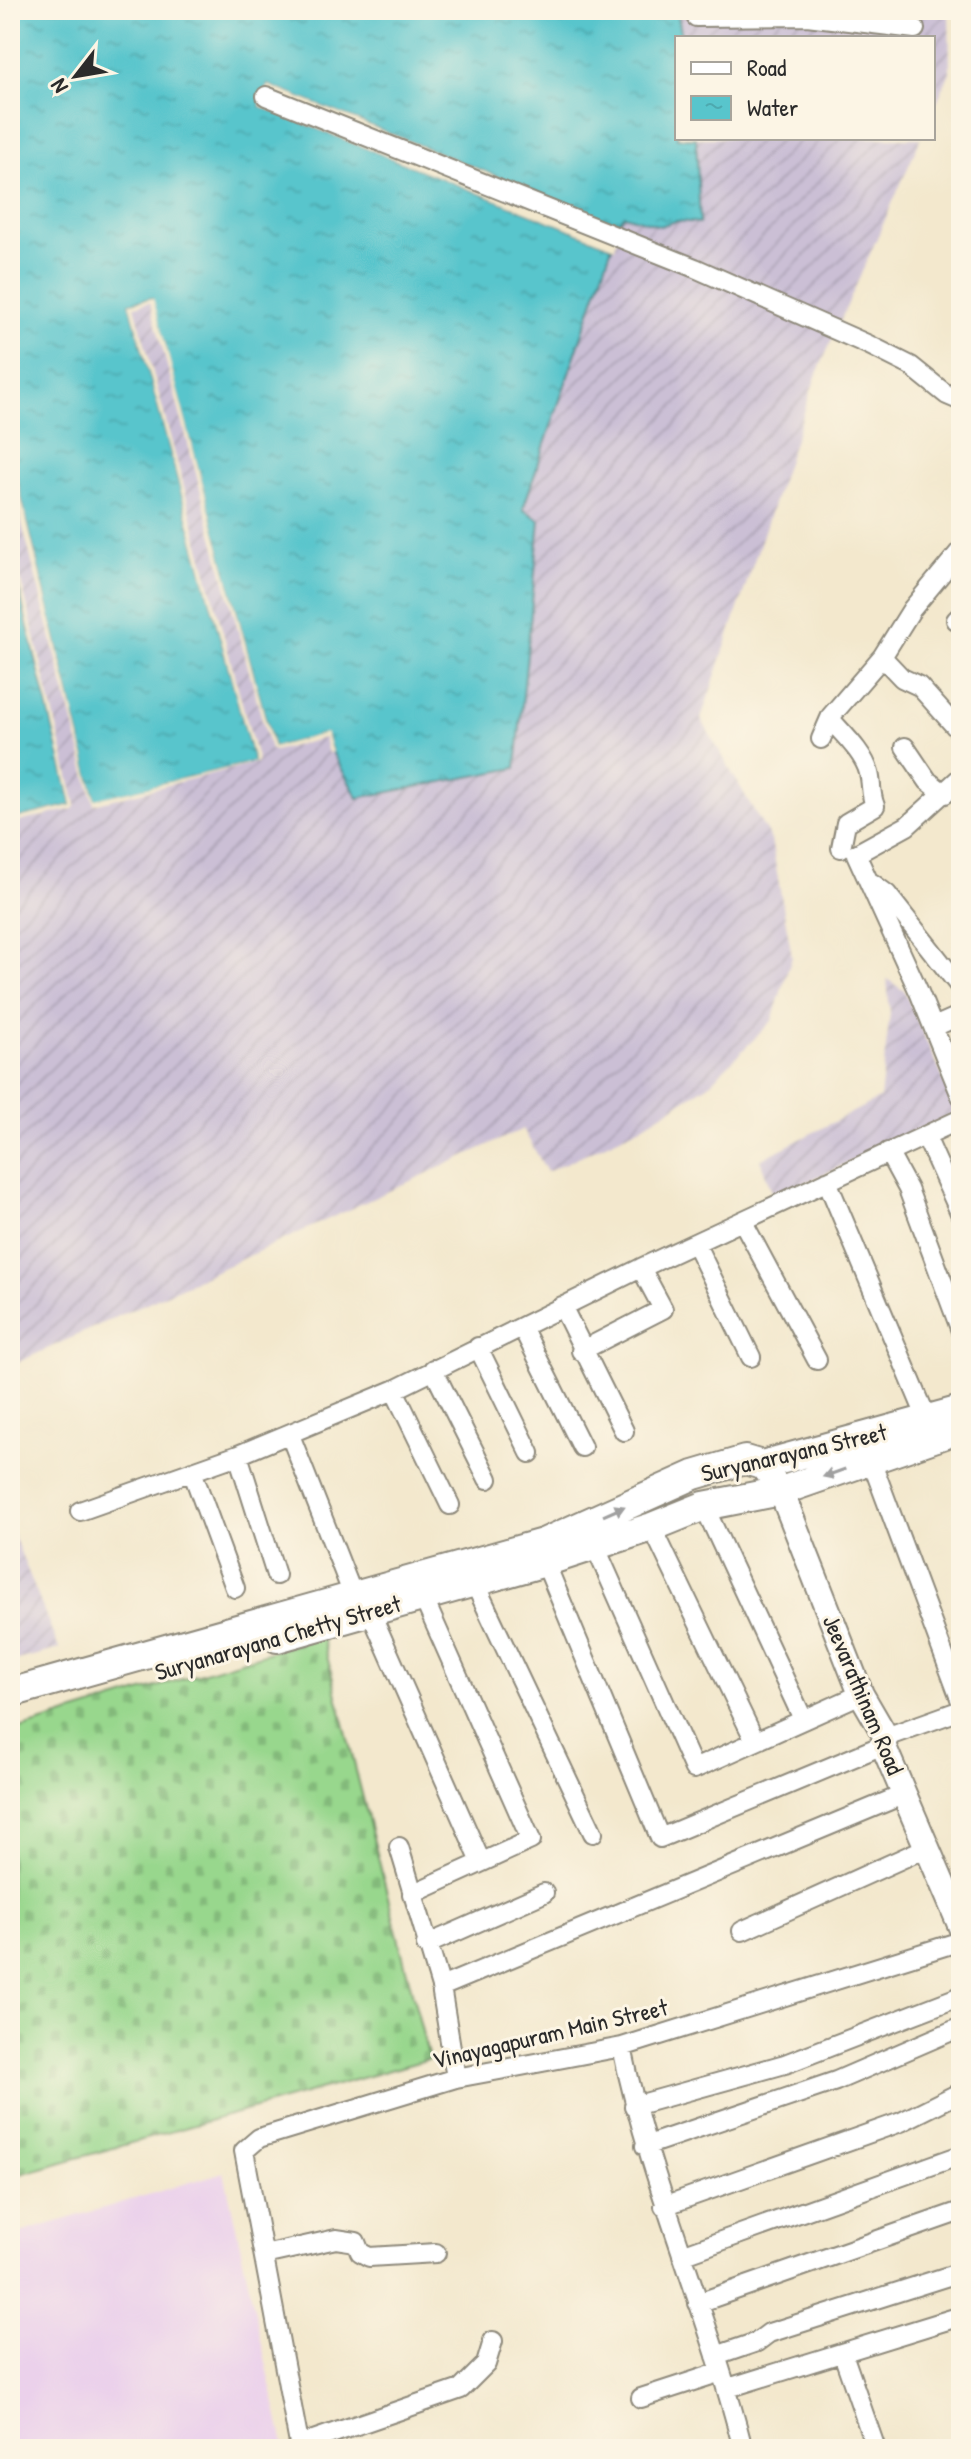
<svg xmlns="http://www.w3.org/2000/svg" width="971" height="2459" font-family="'Patrick Hand',sans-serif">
	<defs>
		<pattern id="industrial-furrows" width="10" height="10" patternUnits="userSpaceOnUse" patternTransform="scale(2)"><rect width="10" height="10" fill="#cbbfd5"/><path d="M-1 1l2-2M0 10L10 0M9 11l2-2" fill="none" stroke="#aea4b7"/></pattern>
		<pattern id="cemetery-stones" width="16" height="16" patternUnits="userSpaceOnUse" patternTransform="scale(2)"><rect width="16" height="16" fill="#98d78d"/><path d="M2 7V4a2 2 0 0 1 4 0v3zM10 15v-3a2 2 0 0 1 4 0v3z" fill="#83b97a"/></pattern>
		<pattern id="water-ripples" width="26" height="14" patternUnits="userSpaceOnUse" patternTransform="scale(2)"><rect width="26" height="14" fill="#58c5cc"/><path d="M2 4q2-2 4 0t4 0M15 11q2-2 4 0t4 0" fill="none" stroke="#4da9af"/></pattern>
	</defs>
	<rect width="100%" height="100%" fill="#fcf5e5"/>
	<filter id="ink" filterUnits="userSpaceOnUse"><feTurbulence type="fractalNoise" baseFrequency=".0125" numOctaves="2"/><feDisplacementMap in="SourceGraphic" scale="16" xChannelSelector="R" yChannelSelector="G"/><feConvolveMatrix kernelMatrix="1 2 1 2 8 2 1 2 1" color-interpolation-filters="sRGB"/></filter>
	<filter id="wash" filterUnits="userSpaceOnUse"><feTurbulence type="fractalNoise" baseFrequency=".006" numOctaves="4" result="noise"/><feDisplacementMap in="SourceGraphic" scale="32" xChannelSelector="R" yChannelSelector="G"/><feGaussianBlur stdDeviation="1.8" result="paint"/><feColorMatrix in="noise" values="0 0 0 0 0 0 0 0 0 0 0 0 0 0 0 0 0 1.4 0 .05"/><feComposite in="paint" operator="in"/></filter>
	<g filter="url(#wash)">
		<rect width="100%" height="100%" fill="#f3e8cd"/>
		<path fill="#ebd1eb" d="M224,2172l61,277h-275v-213z"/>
		<path fill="url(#industrial-furrows)" d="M677,10h272l1,62 -17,39v-73h-251z
			M260,106l399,120 17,-5 24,2 -4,-85h225l-105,238 -115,343 70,121 21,116 -20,65 -64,64 -67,42 -94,45 -24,-43 -513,237v-546l62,-15 -62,-252v-76l6,-1 114,-173 23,-5 370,212 89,-264z
			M887,979l17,12 54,121 -184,85 -14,-37 120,-62 10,-85z
			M10,1526l49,123 -49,13z"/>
		<path fill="url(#cemetery-stones)" stroke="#62815c" stroke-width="2" d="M322,1636l107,423 -419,118v-445z"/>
		<path fill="url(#water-ripples)" stroke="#42787c" stroke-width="2" d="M10,10h667l5,28h-5v100h19l4,85 -24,-2 -16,5 -36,-11 -8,9 -348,-139 -8,21 352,140 -89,263 17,11 -24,248 -158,30 -26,-46 -6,-18 -53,13 -121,-449 -22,5 124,459 -159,38 -79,-324 -6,1z
			M10,553l62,252 -62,15z"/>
		<path fill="#f3e8cd" d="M268,85l352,141 -5,21 -355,-141z
			M153,298l120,449 53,-14 6,19 -4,1 -4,-15 -50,13 -4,-2 -120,-447 -15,4 123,456 -164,42 -84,-327 6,-1 79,323 159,-37 -124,-459z
			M10,549l4,3 62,253 -3,4 -63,15v-4l62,-15z"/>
	</g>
	<g filter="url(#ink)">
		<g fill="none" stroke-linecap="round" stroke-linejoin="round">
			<g stroke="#8f8a7c" stroke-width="22">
				<path id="street" d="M696,17l111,-1 108,13
					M266,96l429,172 174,77 42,21 36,29 14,6
					M956,620l5,-5
					M882,657l20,21 17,8 42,47
					M830,719c13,15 34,34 39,54 3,11 1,21 6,33l-29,17 -5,25
					M821,739l10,-23 51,-59 30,-48 49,-59
					M905,747l23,34 17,13
					M961,777l-54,49 -51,28 63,138 42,104
					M872,883l15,11 74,94
					M934,1027l27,-12
					M926,1137l35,78
					M888,1152l20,37 53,142
					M827,1181l101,240
					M743,1222l74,138
					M696,1245l55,112
					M562,1306l62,125
					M522,1327l60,120
					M478,1347l52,106
					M581,1351l82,-42 -22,-41
					M433,1369l55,110
					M394,1390l56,115
					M290,1435l63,160
					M238,1455l38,120
					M871,1460l90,241
					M192,1471l43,117
					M704,1506l99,213
					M80,1511l158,-56 156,-65 247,-122 320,-149
					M652,1527l103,214
					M595,1546l99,223 167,-75
					M545,1562l115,276 223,-93
					M474,1582l119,251
					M370,1611l111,251
					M886,1737l75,-27
					M399,1847l42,140 15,91
					M412,1894l119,-54 -108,-243
					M742,1931l186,-84
					M426,1945l118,-52
					M441,1987l464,-193
					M622,2047c28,138 87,266 121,402
					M634,2106l151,-42 176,-68
					M645,2146l191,-65 125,-54
					M664,2206l237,-84 60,-30
					M264,2255l72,-16 20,3 4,10 9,5 67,-4
					M682,2255l279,-100
					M698,2303l263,-92
					M843,2354l33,95
					M716,2356l41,-14 12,-9 192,-61
					M728,2388l233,-72
					M641,2398l80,-26
					M299,2445l162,-56 25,-25 7,-23
					M300,2449l-56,-298 15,-13 197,-60 166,-31 339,-106"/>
			</g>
			<g stroke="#8f8a7c" stroke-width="28">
				<path id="secondary" d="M762,1465l19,26 80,203 25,43 -3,8 78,182"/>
			</g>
			<g stroke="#8f8a7c" stroke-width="32">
				<path id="primary" d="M277,1638l268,-76 107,-35 52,-21 77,-15 167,-58
					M10,1693l533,-150 151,-68 51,-15 17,5 199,-55"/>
			</g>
			<use href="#street" stroke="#fff" stroke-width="18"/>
			<use href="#secondary" stroke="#fff" stroke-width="24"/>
			<use href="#primary" stroke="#fff" stroke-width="28"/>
		</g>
		<defs><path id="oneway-solid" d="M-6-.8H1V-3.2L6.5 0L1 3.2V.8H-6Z" transform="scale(2)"/></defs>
		<g fill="#a0a0a0">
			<use href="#oneway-solid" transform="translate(834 1473) rotate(161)"/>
			<use href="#oneway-solid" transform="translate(614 1511) rotate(-24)"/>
		</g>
	</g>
	<g text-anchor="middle" stroke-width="6" stroke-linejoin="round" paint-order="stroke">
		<g font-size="24" fill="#2b2b2b" stroke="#fcf5e5">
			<text transform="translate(794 1453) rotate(-13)" y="8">Suryanarayana Street</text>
			<text transform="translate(278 1638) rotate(-16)" y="8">Suryanarayana Chetty Street</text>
			<text transform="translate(863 1695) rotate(67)" y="8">Jeevarathinam Road</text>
			<text transform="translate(550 2034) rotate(-13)" y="8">Vinayagapuram Main Street</text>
		</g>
	</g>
	<rect width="971" height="2459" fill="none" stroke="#fcf5e5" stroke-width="40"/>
	<rect x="675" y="36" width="260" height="104" fill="#fcf5e5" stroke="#a8a49b" stroke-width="2"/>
	<rect x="691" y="62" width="40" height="12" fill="#ffffff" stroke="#a8a49b" stroke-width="2"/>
	<text x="747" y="76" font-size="24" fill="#2b2b2b">Road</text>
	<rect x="691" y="96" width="40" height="24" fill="url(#water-ripples)" stroke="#a8a49b" stroke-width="2"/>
	<text x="747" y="116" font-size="24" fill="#2b2b2b">Water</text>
	<g transform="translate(76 76) rotate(239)" stroke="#fcf5e5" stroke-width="6" paint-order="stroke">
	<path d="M0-6L14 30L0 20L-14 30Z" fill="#2b2b2b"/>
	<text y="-12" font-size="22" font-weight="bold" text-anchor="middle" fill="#2b2b2b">N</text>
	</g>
</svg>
